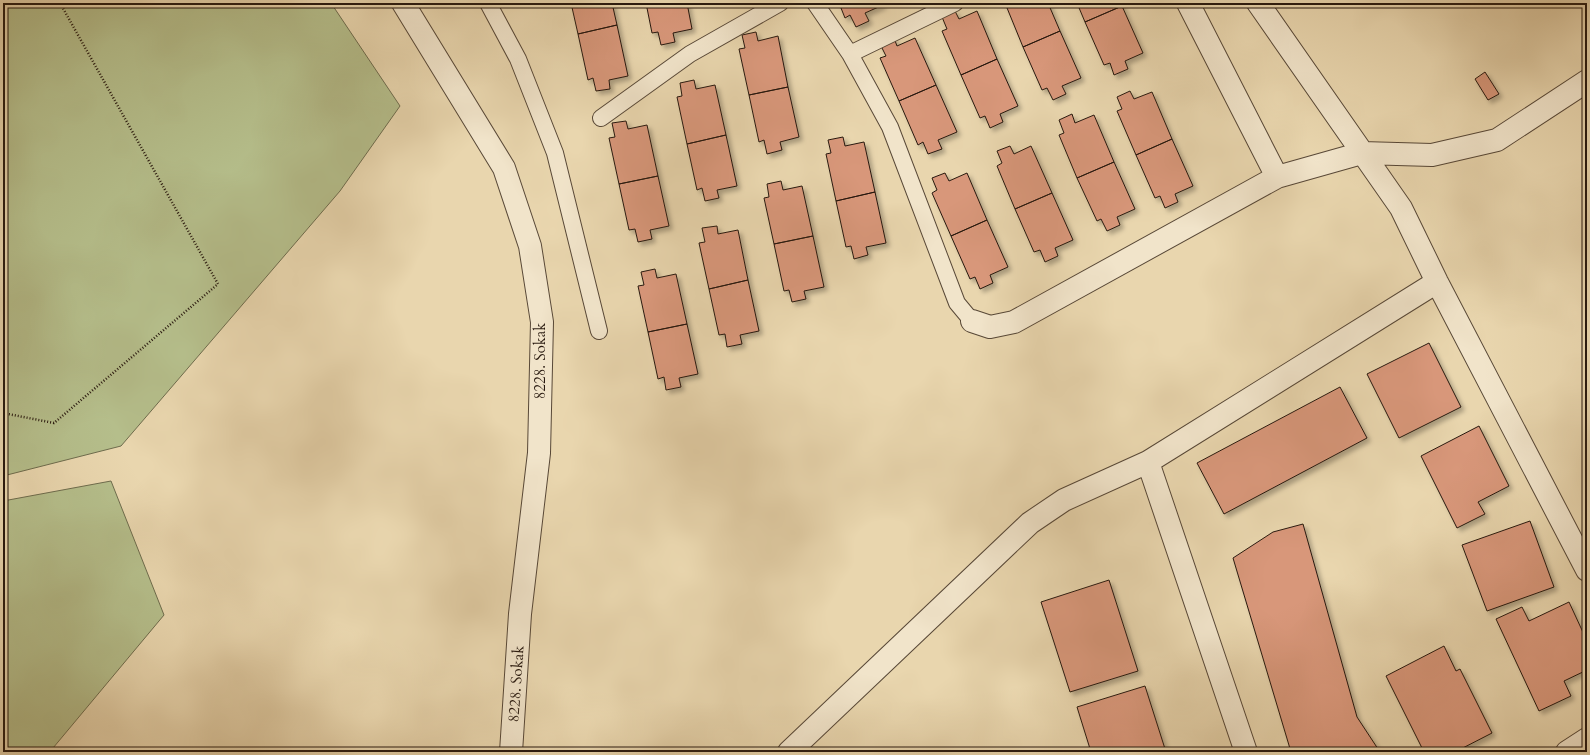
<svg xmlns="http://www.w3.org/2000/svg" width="1590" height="755" font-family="Cardo,serif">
	<defs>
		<filter id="shadow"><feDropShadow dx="3.5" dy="3.5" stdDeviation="2" flood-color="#0004"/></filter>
	</defs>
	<rect width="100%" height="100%" fill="#e9d6ae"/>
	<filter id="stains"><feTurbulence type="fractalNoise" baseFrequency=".005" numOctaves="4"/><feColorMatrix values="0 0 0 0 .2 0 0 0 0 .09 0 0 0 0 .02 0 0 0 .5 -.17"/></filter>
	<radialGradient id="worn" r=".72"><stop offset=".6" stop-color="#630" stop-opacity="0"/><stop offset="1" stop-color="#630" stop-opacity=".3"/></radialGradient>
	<path fill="#b5be8b" stroke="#6e6c4d" d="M3,3h328l69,103 -60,85 -219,255 -118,30z
		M111,481l53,134 -111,133 -4,4h-46v-251z"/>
	<path fill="#d8977a" stroke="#28190f" filter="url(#shadow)" d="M571,3h41l5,22 -39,9z
		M646,3h41l5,26 -19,4 2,9 -14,3 -3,-13 -6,1z
		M839,3h43l1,2 -18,8 4,8 -13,6 -6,-12 -5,3z
		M1005,3h43l12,28 -37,16z
		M1077,3h44l1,3 -37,16z
		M1122,6l21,47 -18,8 3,8 -14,6 -4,-12 -6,2 -19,-43z
		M955,11l4,8 18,-8 20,48 -36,16 -19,-44 5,-2 -5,-12z
		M617,25l11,51 -19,4 1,9 -14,2 -3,-13 -5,2 -10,-46z
		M1060,31l21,47 -19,8 4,8 -13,6 -6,-12 -5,2 -19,-43z
		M756,32l2,9 20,-5 10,51 -39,8 -10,-46 6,-1 -3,-13z
		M894,38l3,8 18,-8 21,47 -37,16 -19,-43 6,-2 -6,-12z
		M997,59l21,47 -18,8 3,8 -13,6 -5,-12 -5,2 -19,-43z
		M1485,72l14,22 -11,6 -13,-21z
		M694,80l2,9 19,-4 11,50 -39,9 -10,-47 5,-1 -2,-13z
		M936,85l21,47 -19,8 4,9 -14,5 -5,-12 -5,3 -19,-44z
		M788,87l11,50 -19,5 2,8 -15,4 -3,-14 -5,2 -10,-47z
		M1130,91l4,8 18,-7 20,47 -36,16 -19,-44 5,-2 -5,-12z
		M1072,114l3,9 19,-8 20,47 -37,16 -18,-43 5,-2 -5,-13z
		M626,121l2,8 19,-4 11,51 -39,8 -10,-46 6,-1 -3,-14z
		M726,135l11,51 -20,4 2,8 -14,3 -3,-13 -5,2 -10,-46z
		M843,137l2,9 19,-4 11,50 -39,9 -10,-47 5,-1 -3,-13z
		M1172,139l21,47 -18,8 3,8 -13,6 -5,-12 -5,2 -19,-43z
		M1010,146l4,8 17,-8 21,47 -37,16 -18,-43 5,-3 -5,-12z
		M1114,162l21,47 -18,8 3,8 -13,6 -6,-12 -4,2 -20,-43z
		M945,173l4,8 18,-8 20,47 -36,16 -19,-43 5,-3 -5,-12z
		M658,176l11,50 -19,4 2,9 -14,3 -3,-13 -6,1 -10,-46z
		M781,181l2,9 19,-4 11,50 -39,8 -10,-46 5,-1 -2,-13z
		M875,192l11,51 -20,4 2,8 -14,4 -3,-13 -5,1 -10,-46z
		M1052,193l21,47 -18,8 3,8 -13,6 -5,-12 -6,2 -19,-43z
		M987,220l21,47 -18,8 3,8 -13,6 -5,-12 -5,2 -19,-43z
		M717,226l1,8 20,-4 10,50 -39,9 -10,-46 6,-1 -3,-14z
		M813,236l11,51 -20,4 2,8 -14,3 -3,-12 -5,1 -10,-47z
		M655,269l2,9 19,-4 11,50 -39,8 -10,-46 6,-1 -3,-13z
		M748,280l11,51 -19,4 2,9 -15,3 -2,-13 -6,1 -10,-46z
		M687,324l11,50 -19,4 2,9 -15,3 -2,-13 -6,2 -10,-47z
		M1429,343l32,64 -62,31 -32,-64z
		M1340,387l27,51 -143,76 -27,-51z
		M1479,426l30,60 -31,16 7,12 -28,14 -36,-72z
		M1530,521l24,66 -67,24 -25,-66z
		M1303,524l54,193 23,35h-89l-58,-194 40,-26z
		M1109,580l29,91 -68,21 -29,-90z
		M1569,602l18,39v29l-23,11 7,15 -32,15 -43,-92 26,-12 7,14z
		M1444,646l12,25 4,-2 32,64 -37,19h-31l-38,-76z
		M1145,686l21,66h-75l-14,-45z"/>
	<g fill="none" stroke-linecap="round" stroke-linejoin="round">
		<g stroke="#584837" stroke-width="18">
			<path id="service" d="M488,3l30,56 37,94 44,178
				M815,3l35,51 40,73 67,176 15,18
				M850,54l105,-51
				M601,118l89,-64 90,-51"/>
		</g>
		<g stroke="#584837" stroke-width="24">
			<path id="minor" d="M403,3l101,165 26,78 12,76 -3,131 -19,161 -9,138
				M1188,3l89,174
				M1258,3l143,205 36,74 150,288
				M972,321l18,6 24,-5 263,-145 85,-24 70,2 65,-15 90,-59
				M789,752l241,-229 34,-23 84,-38
				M1246,752l-98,-290 289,-180
				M1567,752l20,-13"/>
		</g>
		<path stroke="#28190f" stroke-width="2.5" stroke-dasharray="1 2" stroke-linecap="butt" d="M3,413l51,10 164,-139 -158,-281"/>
		<use href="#service" stroke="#f1e4ca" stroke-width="16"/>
		<use href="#minor" stroke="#f1e4ca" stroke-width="22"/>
	</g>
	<g text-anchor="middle" stroke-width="3" stroke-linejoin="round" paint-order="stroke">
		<g font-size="15" fill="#28190f" stroke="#f1e4ca">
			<text transform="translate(540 361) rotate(-90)" y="5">8228. Sokak</text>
			<text transform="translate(516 684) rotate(-86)" y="5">8228. Sokak</text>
		</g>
	</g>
	<rect width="1590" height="755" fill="none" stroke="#e9d6ae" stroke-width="16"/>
	<rect x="4" y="4" width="1582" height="747" fill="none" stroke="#28190f" stroke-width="2"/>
	<rect x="8" y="8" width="1574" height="739" fill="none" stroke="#28190f"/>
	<rect width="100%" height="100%" filter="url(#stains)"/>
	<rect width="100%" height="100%" fill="url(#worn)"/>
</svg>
